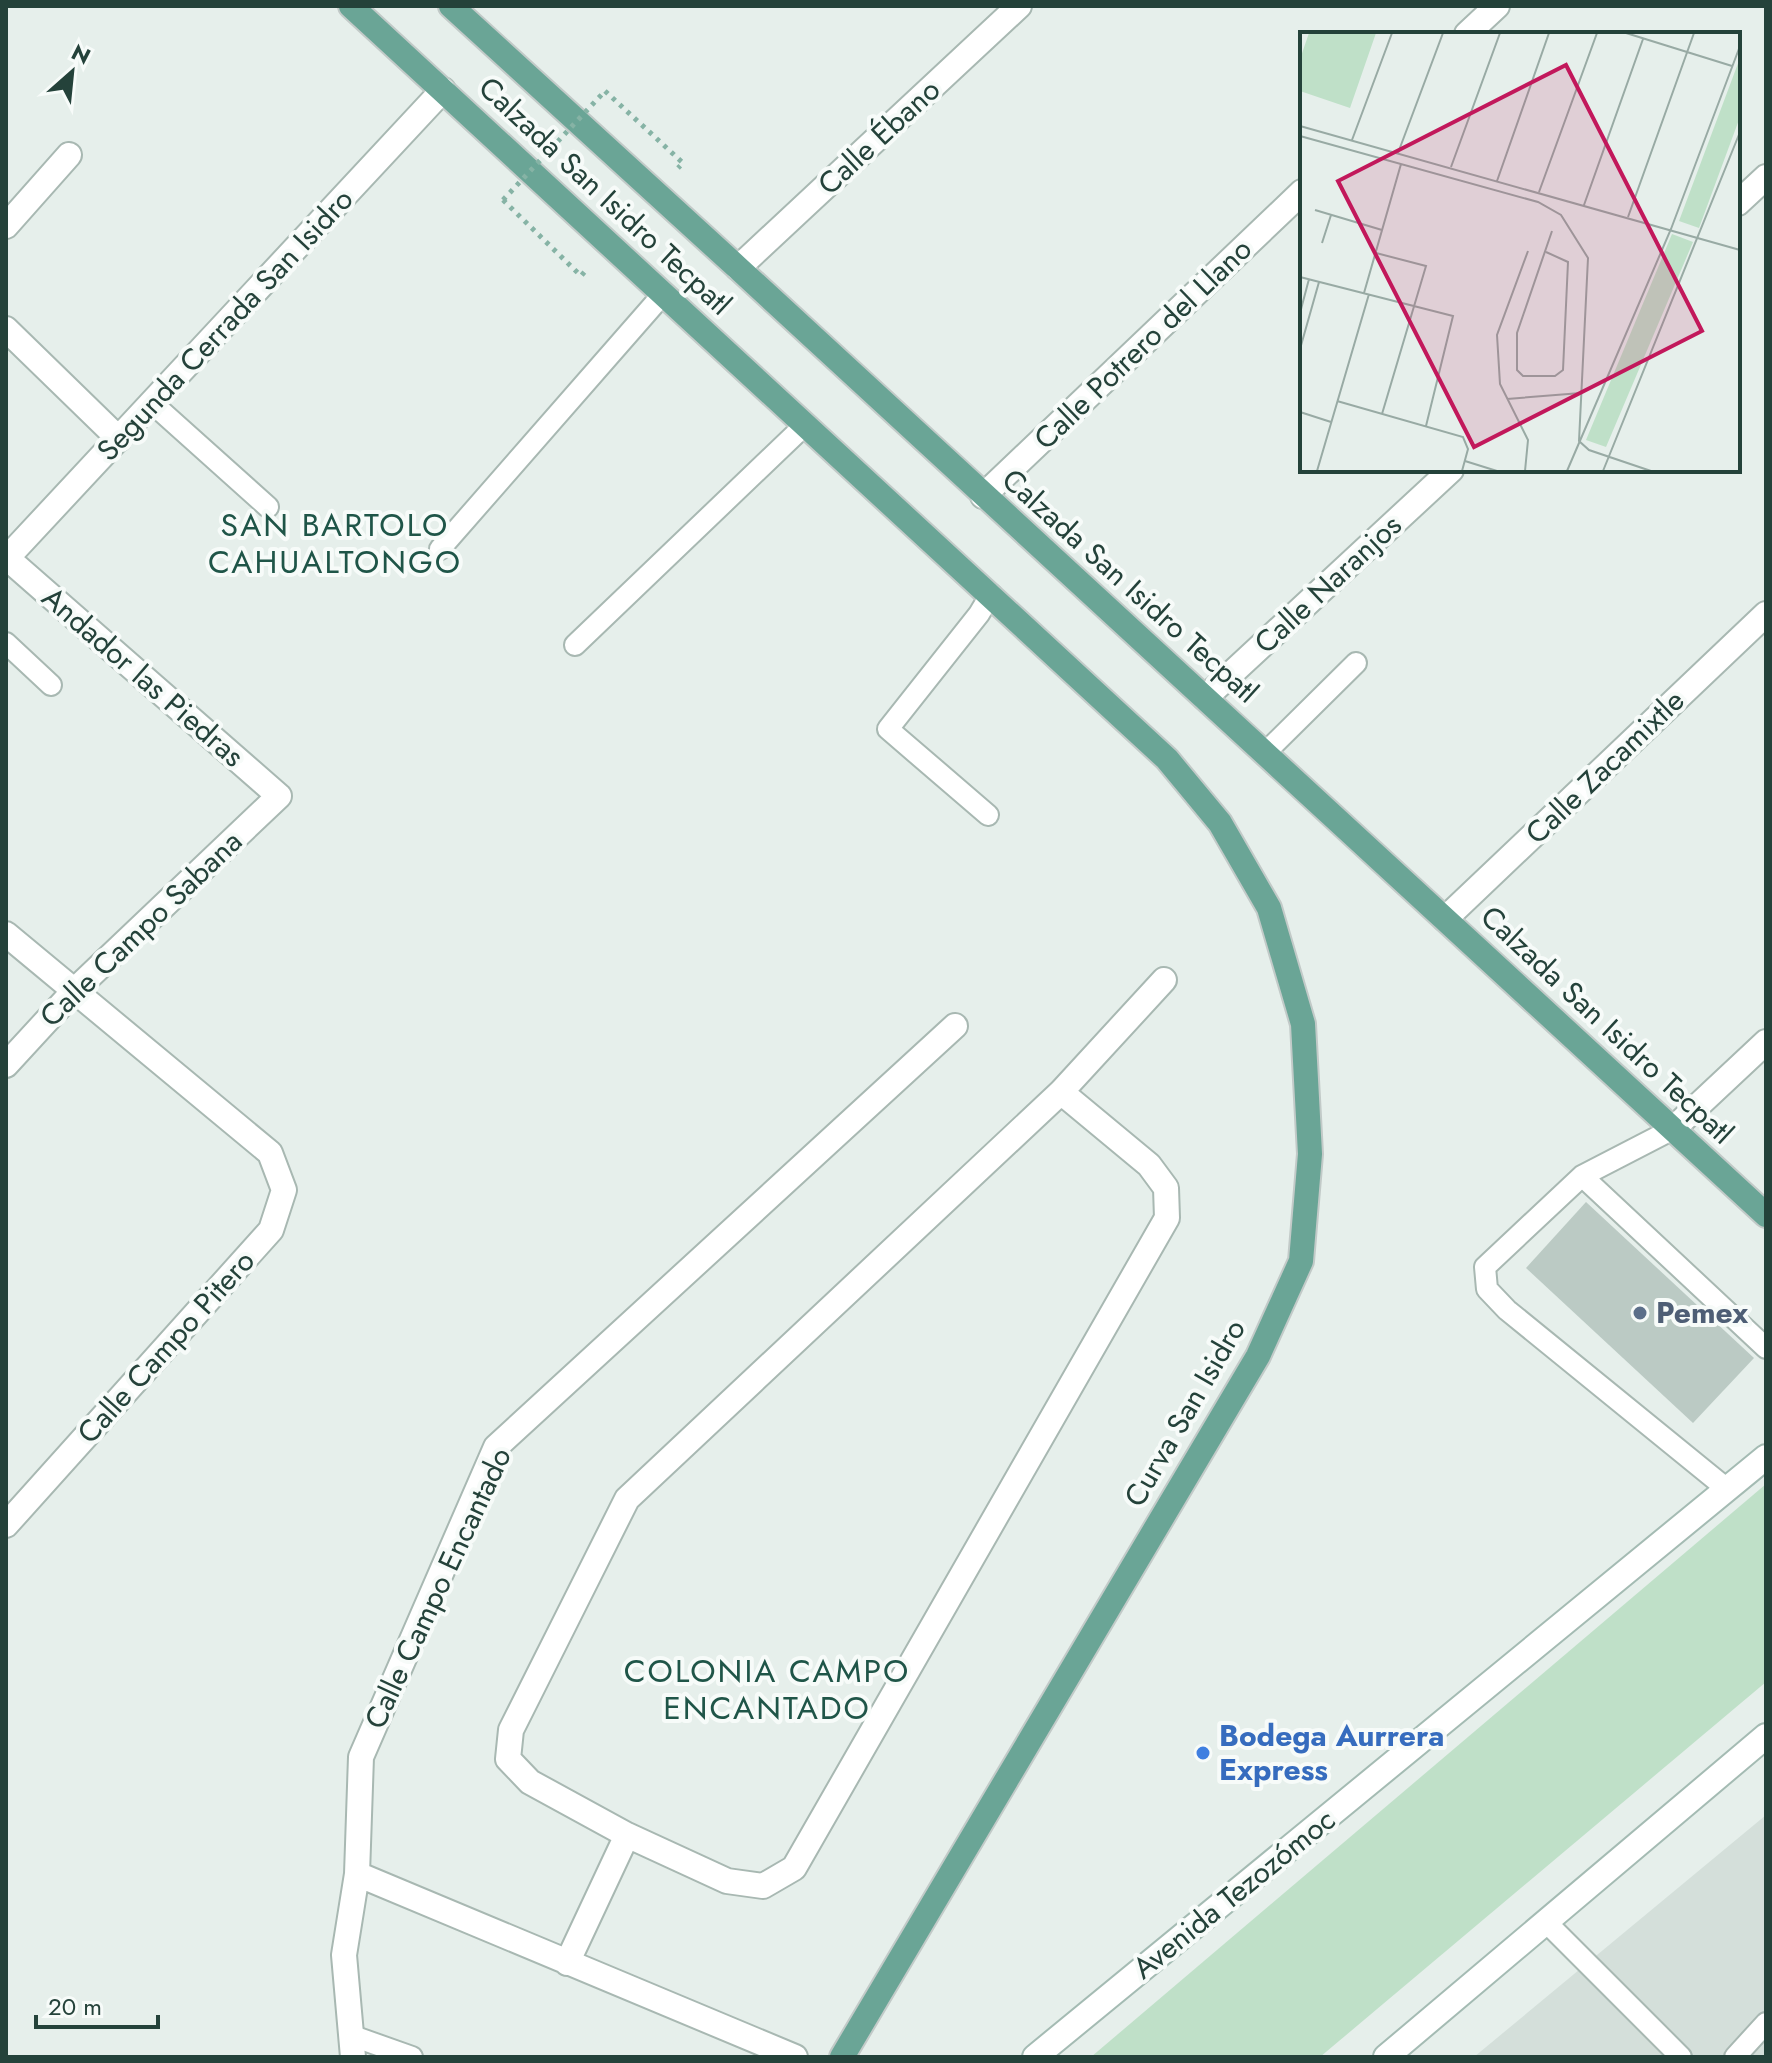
<svg xmlns="http://www.w3.org/2000/svg" width="1772" height="2063" font-family="Jost,sans-serif">
	<rect width="100%" height="100%" fill="#e6efeb"/>
	<path fill="#d4dfda" d="M1766,1815v242h-292z"/>
	<path fill="#bfe0c8" d="M1766,1484v198l-446,375h-229z"/>
	<path fill="#bbcac4" d="M1586,1202l168,156 -61,65 -167,-155z"/>
	<g fill="none" stroke-linecap="round" stroke-linejoin="round">
		<g stroke="#a8b8b2" stroke-width="24">
			<path id="service" d="M152,403l116,104
				M440,549l224,-256
				M6,643l45,42
				M575,645l231,-221
				M1265,753l91,-90
				M988,815l-100,-86 91,-115 12,-20
				M1673,1129l-91,47 -97,91 2,22 20,21 220,179
				M1582,1176l184,172
				M1546,1922l135,135
				M350,2035l62,22
				M1735,2057l31,-34"/>
		</g>
		<g stroke="#a8b8b2" stroke-width="28">
			<path id="minor" d="M1467,34l30,-28
				M1738,203l28,-26
				M6,226l63,-71
				M738,268l281,-262
				M6,329l113,110
				M983,496l319,-304
				M6,559l437,-469
				M1205,698l246,-228
				M1445,919l321,-305
				M6,934l264,219 14,37 -13,40 -265,295
				M6,1065l68,-74 205,-195 -272,-238
				M1061,1092l88,73 17,23 1,30 -373,650 -31,18 -36,-5 -100,-46 -97,-53 -22,-23 3,-29 116,-231 434,-407 103,-112
				M1673,1129l93,-87
				M357,1874l438,183
				M567,1963l60,-128
				M353,2057l-9,-102 13,-81 4,-117 135,-310 459,-421"/>
		</g>
		<g stroke="#a4bbb3" stroke-width="28">
			<path id="secondary" d="M1035,2057l731,-600
				M1386,2057l380,-321"/>
		</g>
		<g stroke="#c2cac8" stroke-width="28">
			<path id="primary" d="M351,6l816,753 53,64 49,85 34,116 7,130 -9,107 -43,95 -416,701
				M451,6l287,262 1028,947"/>
		</g>
		<path stroke="#86b3a5" stroke-width="5" stroke-dasharray="4 6" stroke-linecap="butt" d="M605,91l78,72 -5,5
			M503,200l78,76 7,-8"/>
		<use href="#service" stroke="#fff" stroke-width="20"/>
		<use href="#minor" stroke="#fff" stroke-width="24"/>
		<use href="#secondary" stroke="#fff" stroke-width="24"/>
		<use href="#primary" stroke="#6aa596" stroke-width="24"/>
		<path stroke="#86b3a5" stroke-width="5" stroke-dasharray="4 6" stroke-linecap="butt" d="M503,200l102,-109"/>
	</g>
	<circle fill="#5c6f8a" stroke="#f7fbf9" stroke-width="3" cx="1640" cy="1313" r="8"/>
	<circle fill="#3f7fe0" stroke="#f7fbf9" stroke-width="3" cx="1203" cy="1753" r="8"/>
	<g text-anchor="middle" stroke-width="8" stroke-linejoin="round" paint-order="stroke">
		<g font-size="30" fill="#24423a" stroke="#f7fbf9">
			<text transform="translate(879 137) rotate(-43)" y="10">Calle Ébano</text>
			<text transform="translate(605 196) rotate(43)" y="10">Calzada San Isidro Tecpatl</text>
			<text transform="translate(225 325) rotate(-47)" y="10">Segunda Cerrada San Isidro</text>
			<text transform="translate(1143 344) rotate(-44)" y="10">Calle Potrero del Llano</text>
			<text transform="translate(1328 584) rotate(-43)" y="10">Calle Naranjos</text>
			<text transform="translate(1130 586) rotate(42)" y="10">Calzada San Isidro Tecpatl</text>
			<text transform="translate(143 677) rotate(41)" y="10">Andador las Piedras</text>
			<text transform="translate(1605 767) rotate(-44)" y="10">Calle Zacamixtle</text>
			<text transform="translate(141 929) rotate(-44)" y="10">Calle Campo Sabana</text>
			<text transform="translate(1607 1025) rotate(43)" y="10">Calzada San Isidro Tecpatl</text>
			<text transform="translate(166 1347) rotate(-48)" y="10">Calle Campo Pitero</text>
			<text transform="translate(1185 1413) rotate(-60)" y="10">Curva San Isidro</text>
			<text transform="translate(438 1588) rotate(-65)" y="10">Calle Campo Encantado</text>
			<text transform="translate(1234 1894) rotate(-39)" y="10">Avenida Tezozómoc</text>
		</g>
		<g font-size="30" font-weight="bold" fill="#4e5e75" stroke="#f7fbf9" text-anchor="start">
			<text x="1656" y="1323">Pemex</text>
		</g>
		<g font-size="30" font-weight="bold" fill="#366cbe" stroke="#f7fbf9" text-anchor="start">
			<text x="1219" y="1746">Bodega Aurrera<tspan x="1219" dy="34">Express</tspan></text>
		</g>
		<g font-size="32" letter-spacing="2" fill="#1f5548" stroke="#f7fbf9">
			<text x="335" y="536">SAN BARTOLO<tspan x="335" dy="37">CAHUALTONGO</tspan></text>
			<text x="767" y="1682">COLONIA CAMPO<tspan x="767" dy="37">ENCANTADO</tspan></text>
		</g>
	</g>
	<g transform="translate(1300 32)">
		<rect width="440" height="440" fill="#e6efeb"/>
		<path d="M9,1h67l-26,75 -50,-17v-32zM440,26v59l-41,111 -20,-7zM372,202l21,8 -87,205 -20,-7z" fill="#bfe0c8"/>
		<path fill="none" stroke="#98aaa4" stroke-width="2" d="M326,1l106,33M0,94l440,124M0,104l238,66 23,13 27,43 -9,183 10,9 62,21M52,108l40,-107M98,121l45,-120M151,135l49,-134M197,149l52,-148M239,160l58,-159M284,173l59,-166M15,178l67,20M328,185l66,-184M22,211l9,-28M246,220l22,10 -5,108 -8,6h-32l-6,-6v-37l35,-102M76,221l50,13 -44,148M0,245l153,39 -27,110M64,261l37,-129M0,281l9,-34M0,317l19,-67M207,367l74,-6M37,369l126,36 5,12 -6,22M0,380l31,10M165,429l32,10M17,439l52,-177M225,439l3,-31 -28,-56 -3,-49 31,-84M267,439l104,-242 69,-183M303,439l137,-339"/>
		<path fill="#c2185b" fill-opacity="0.15" stroke="#c2185b" stroke-width="4" d="M266,33l136,266 -228,116 -136,-266z"/>
		<rect width="440" height="440" fill="none" stroke="#24423a" stroke-width="4"/>
	</g>
	<rect width="1772" height="2063" fill="none" stroke="#24423a" stroke-width="16"/>
	<g transform="translate(72 72) rotate(27)" stroke="#f7fbf9" stroke-width="6" paint-order="stroke">
	<path d="M0-6L14 30L0 20L-14 30Z" fill="#24423a"/>
	<text y="-12" font-size="22" font-weight="bold" text-anchor="middle" fill="#24423a">N</text>
	</g>
	<path d="M36 2015v12h122v-12" fill="none" stroke="#24423a" stroke-width="4"/>
	<text x="48" y="2015" font-size="24" fill="#24423a" stroke="#f7fbf9" stroke-width="6" paint-order="stroke">20 m</text>
</svg>
